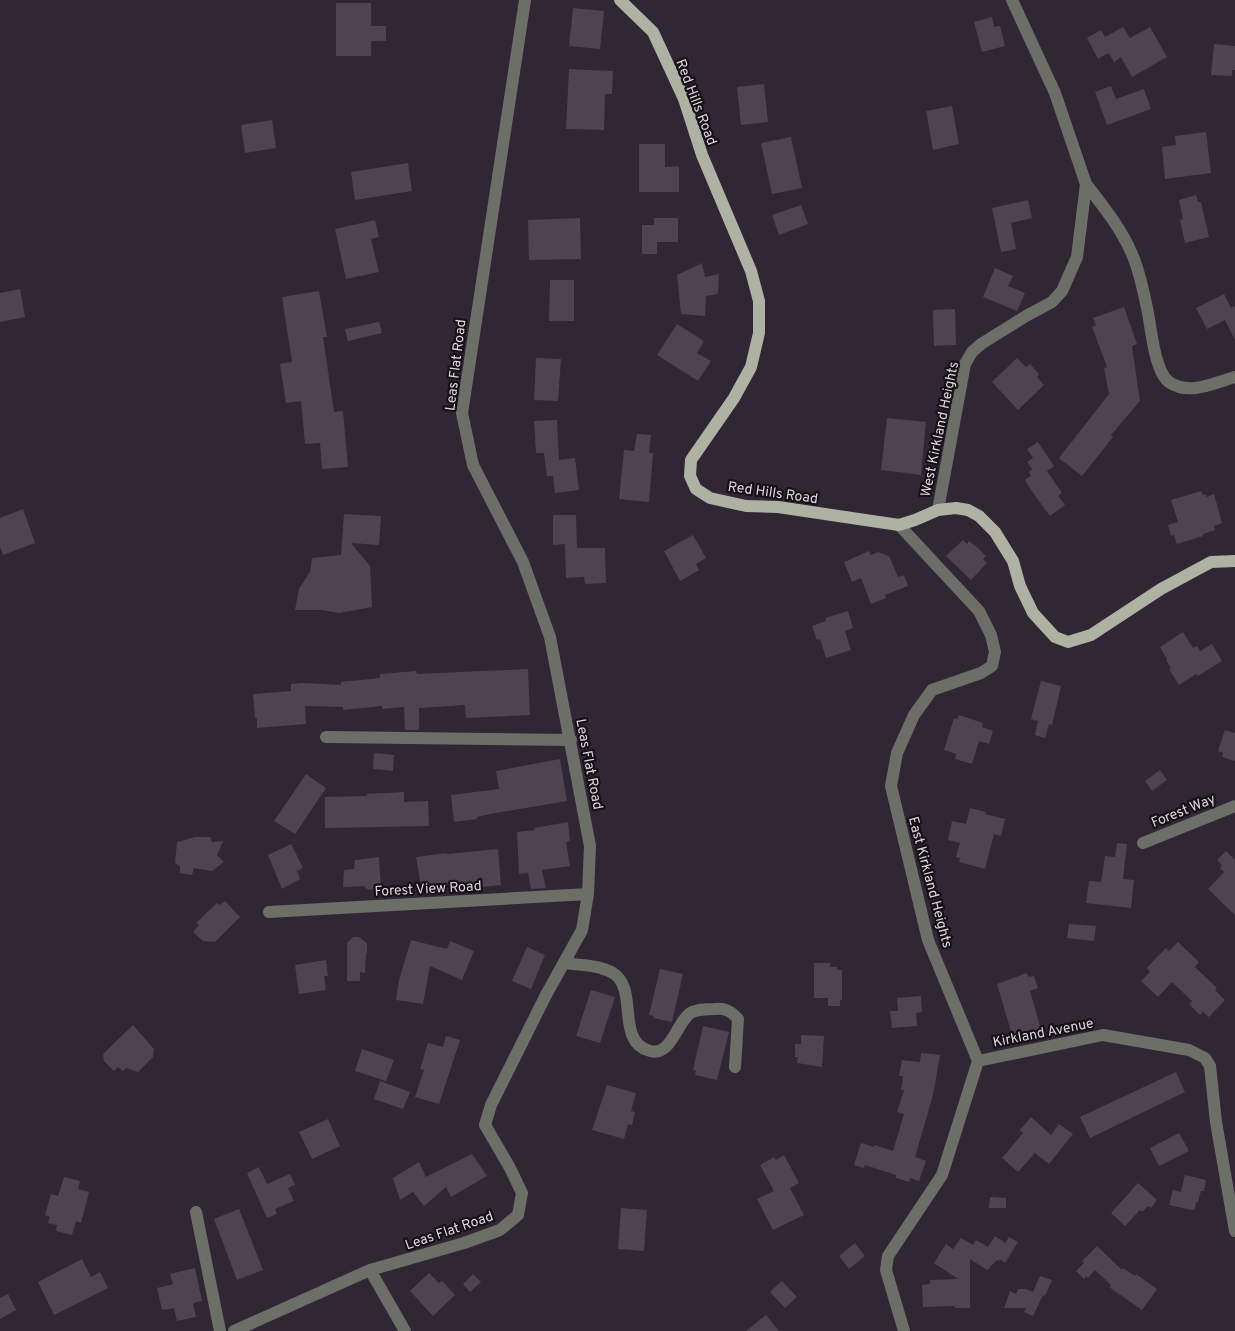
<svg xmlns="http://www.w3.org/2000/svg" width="1235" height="1331" font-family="Overpass,sans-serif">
	<rect width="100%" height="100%" fill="#312633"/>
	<path fill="#4f4350" d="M336,3h35v23h15v15h-15v15h-35z
		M573,8l31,3 -4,38 -31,-3z
		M992,17l2,10 6,-1 5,20 -23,6 -8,-30z
		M1123,27l7,11 20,-11 17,30 -35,20 -11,-20 -7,5 -5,-9 -11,6 -11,-21 14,-8 4,7z
		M1214,44l21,2v24h-3v6l-21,-1z
		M569,69l44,2 -1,23h-7l-1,36 -38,-1z
		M764,84l4,38 -27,3 -4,-38z
		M1111,86l5,13 28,-10 7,20 -44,16 -12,-33z
		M952,106l7,38 -26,6 -7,-39z
		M272,120l4,28 -31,5 -4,-28z
		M1206,132l5,41 -46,6 -3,-32 14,-2 -1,-9z
		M791,137l11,51 -30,6 -11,-51z
		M639,144h26v23l14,-1v26h-40z
		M408,163l4,28 -57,9 -4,-28z
		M1196,195l2,7h3l8,35 -24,6 -5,-23 3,-1 -4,-19z
		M1028,200l4,18 -21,5 5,26 -15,3 -9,-44z
		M801,205l7,19 -29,11 -7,-20z
		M580,218l1,41 -52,1 -1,-40z
		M654,218h24v24h-21v12h-15v-29h12z
		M375,220l4,17 -8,2 8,33 -33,7 -11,-50z
		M702,263l3,14 14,-3 -1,20 -12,2 -1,20 -24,-2 -4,-39z
		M995,268l18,8 -5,10 17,7 -8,18 -34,-14z
		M550,280h24v41h-25z
		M20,289l5,28 -25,5v-29z
		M319,291l8,46h-4l11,75 9,-1 5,56 -26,2 -2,-26 -15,1 -4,-43 -15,2 -6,-39 12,-2 -10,-65z
		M1224,294l7,14 4,-2v34l-10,-20 -18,9 -11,-21z
		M1124,307l13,37 -5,2 8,55 -29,34 2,2 -31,39 -23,-18 50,-64 -5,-26 3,-1 -15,-40 4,-2 -3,-7z
		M955,309l1,36 -22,1 -1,-36z
		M379,322l3,11 -34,8 -3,-12z
		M677,324l27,17 -7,12 14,8 -13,20 -41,-26z
		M536,358l25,1 -3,42 -24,-1z
		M1017,358l9,9 4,-3 9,10 -2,3 7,8 -26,25 -26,-28z
		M887,418l39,4 -5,53 -40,-5z
		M557,420l2,40 16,-2 4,32 -24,3 -2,-17h-6l-3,-23h-8l-2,-32z
		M637,434l14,1 -2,18h4l-4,49 -30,-3 5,-49 10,1z
		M1038,442l16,24 -7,5 15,22 -4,3 7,9 -15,11 -19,-26 -6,-10 6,-4 -2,-4 3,-3 -5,-7 6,-4 -6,-9z
		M1201,491l2,4 3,-1v3l8,-3 8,29 -8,3 1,4 -12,4v2l-26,8 -3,-9 -3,1 -3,-11 10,-3 -7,-22z
		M23,509l12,34 -32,12 -3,-8v-29z
		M344,514l37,2 -2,29 -28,-2 19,23 2,41 -33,6 -17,-3h-27l4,-21 11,-17 2,-14 29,-3z
		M553,515h23l1,33h28l1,35 -21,1 -1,-7 -18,1 -1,-34 -12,1z
		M693,535l13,23 -10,6 3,6 -19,11 -16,-30z
		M963,540l4,4 2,-3 8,6 9,9 -3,3 4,4 -16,17 -25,-24z
		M869,551l2,4 7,-3 11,4 9,21 6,-2 4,11 -23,9 1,3 -15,6 -10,-26 -9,4 -8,-20z
		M848,611l5,17 -8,3 6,19 -25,8 -6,-19 -3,1 -5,-14 14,-5 -1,-3z
		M1183,632l10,16 4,-2 3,5 12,-7 10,17 -24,15 -2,-2 -17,11 -10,-16 2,-1 -5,-8 1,-1 -7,-12z
		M528,669l2,46 -64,3 -1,-13 -46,3v22h-14l-1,-23 -22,2v-3l-39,4v-3l-38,-1 1,18 -49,4v-10h-2l-2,-24 38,-3v-7l12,-1 38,2v-3l39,-4v-4l36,-3 1,3z
		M1041,681l20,5 -9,39 -3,-1 -4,14 -10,-3 3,-14 -7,-2z
		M959,715l24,8 -1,4 11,4 -4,13 -10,-3 -7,23 -17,-5 1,-5 -12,-4 10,-32 3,1z
		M1225,730l10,3v28l-13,-4 1,-4 -5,-2z
		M374,753l20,2 -1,16 -20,-2z
		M560,759l7,42 -77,13 -13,3v2l-23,3 -3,-27 48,-6 -3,-18z
		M1160,770l7,10 -15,11 -7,-10z
		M306,774l20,14 -31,46 -21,-13z
		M404,792v10l24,-1 1,25 -104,2v-31l42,-1v-2z
		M970,808l16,4 -1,2 20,5 -4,17 -7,-2 -9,35 -26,-7 1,-4 -4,-1 4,-14 -12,-3 4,-19 14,3z
		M568,822l2,19 -4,1 4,24 -28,4 4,18 -15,1 -3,-16 -9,1 -2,-42 18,-2 -1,-2z
		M195,837h15l2,5 11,-1 -6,14 7,7 -12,9 -18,-3 -2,7 -12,-2v-7l-5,-3 2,-21z
		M1117,843l10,1 -4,35 11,1 -3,28 -45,-5 3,-22 12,1 4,-26 10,1z
		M291,844l12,24 -6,3 3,8 -18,10 -14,-34z
		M498,849l3,36 -40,4 -1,-6 -30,5 -1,-3 -8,1 -5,-29 31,-4v1z
		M1226,851l9,9v55l-27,-26 16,-17 -4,-4 2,-3 -5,-5z
		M379,857l2,31 -12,2 -6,-4 -20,1 1,-17 10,-1 1,-9z
		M225,901l15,16 -25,25 -12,-1 -10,-9 6,-7 -3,-2 21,-20 3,2z
		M1069,924l27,2 -2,15 -27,-3z
		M353,937h6l8,6v10h-1l-1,20 -5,-1v9h-13v-38z
		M411,940l36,9 3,-8 24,10 -12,29 -32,-14 -7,38 -27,-4 3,-20z
		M1178,942l21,20 -4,5 22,21 -2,2 10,10 -16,17 -6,-5 -3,3 -11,-11 3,-3 -20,-19 -14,15 -17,-16 9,-9 -3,-4 7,-8 12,-12 3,3z
		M527,947l18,8 -14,34 -19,-8z
		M326,960l2,16h-4l2,14 -27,4 -4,-29z
		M814,963h16v4h7v3h5v30h-2v6h-12v-8h-14z
		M660,969l23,5 -11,48 -19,-4 1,-2 -5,-1z
		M1027,973l1,4 6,-1 4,12 -8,3 11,38 -28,9 -16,-54z
		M591,990l24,7 -15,46 -24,-7z
		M921,996l1,16 -6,1 1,13 -25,2 -2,-17h8l-1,-13z
		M133,1025l21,24 -1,8 -15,15 -12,-4 -3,3 -5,-4 -4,4 -10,-10 -1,-7z
		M703,1026l26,6 -12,48 -22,-5 1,-4 -3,-1z
		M801,1035l23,1 -2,31 -25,-4 1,-6h-3v-13h6z
		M446,1036l14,4 -21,64 -24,-7 9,-27 -4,-1 8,-26 15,4z
		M362,1049l32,11 -8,21 -31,-10z
		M921,1053l19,2 -7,40 -18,62 11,4 -7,20 -9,-3 -1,4 -13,-4v-3l-31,-10 -1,3 -10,-3 7,-22 13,4v-2l19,6 11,-37 -7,-2 7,-22h-3l2,-14h-4l3,-16 18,2z
		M1176,1072l9,20 -95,46 -10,-21z
		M380,1081l30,11 -7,17 -29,-10z
		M607,1085l29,8 -5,18 4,1 -3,13 -4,-1 -4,15 -32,-9z
		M1031,1117l20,18 8,-11 14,10 -24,30 -14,-11 -17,19 -16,-14 21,-25 -3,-3z
		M328,1119l12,27 -28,13 -13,-27z
		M1179,1133l10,18 -30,15 -9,-18z
		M472,1154l15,22 -36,21 -5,-10 -22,19 -11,-14 -13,8 -7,-22 26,-16 7,15z
		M784,1155l15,28 -9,5 14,27 -31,15 -16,-31 17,-8 -14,-26 14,-8 2,3z
		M259,1167l8,17 23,-10 5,11 -7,3 6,13 -19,8 2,5 -10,4 -20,-45z
		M1185,1175l21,5 -2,11h-3l-3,11h-2l-1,7 -3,1 -23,-5 4,-15 8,2z
		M64,1177l16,4 -2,8 11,3 -8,31 -5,-2 -4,14 -16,-4 1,-6 -9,-2 2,-6 -5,-2 6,-21 7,2z
		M1138,1183l19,17 -6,8 -3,-2 -6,6 -2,-2 -15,16 -14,-13z
		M990,1197l16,1v10h-17z
		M621,1208l26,2 -3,41 -26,-2z
		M239,1209l24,61 -26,10 -23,-61z
		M995,1236l10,7 4,-6 9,5 -13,21 -5,-4 -1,2 -2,-1 -10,10 -17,-11v49h-15v-2l-32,1 -1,-22 8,-1v-4l28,-1 -24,-16 12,-19 7,5 8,-11 12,7 3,-5 12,7z
		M855,1243l10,13 -16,13 -10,-13z
		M1097,1246l25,24 1,-2 12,8 1,-2 21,15 -15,21 -33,-23 2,-2 -16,-15 -7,8 -2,-2 -2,3 -8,-8 8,-8 -2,-2z
		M82,1259l9,18 9,-5 8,16 -54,27 -16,-33z
		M195,1268l7,33 -9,2 3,14 -19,4 -3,-13 -12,2 -5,-22 16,-4 -3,-10z
		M429,1273l10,10 3,-2 13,14 -22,21 -23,-25z
		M473,1274l8,8 -11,10 -7,-8z
		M1040,1276l12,4 -7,16 -2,-1 -10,21 -9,-4 2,-4h-22l6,-17 6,3 2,-5h8l7,3z
		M782,1281l15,16 -12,11 -15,-16z
		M8,1294l8,16 -16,9v-21z
		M766,1315l13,16h-33z"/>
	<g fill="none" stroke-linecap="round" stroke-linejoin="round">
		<path stroke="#6c6f67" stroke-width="12" d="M1086,184c17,22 35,44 46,70 8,18 12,40 16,59 3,16 7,59 21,69 20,14 45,1 66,-5
			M938,510l27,-146 7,-12 9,-8 45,-28 26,-14 10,-11 15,-34 9,-73 -31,-91 -43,-93
			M899,525l80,86 12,24 4,17 -3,14 -11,7 -49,17 -18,25 -17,38 -6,33 37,154 50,121 -36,114 -54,81 -2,14 18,61
			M326,737l245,3
			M1143,843l92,-37
			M269,912l319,-18
			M564,963c16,2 35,2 49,10 26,16 2,69 37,78 22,6 27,-31 42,-39 7,-3 16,-3 23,-3 10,-1 16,2 23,10l-3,48
			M978,1061l125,-26 86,15 16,8 5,8 6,56 19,109
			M196,1212l24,119
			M370,1270l35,61
			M234,1331l136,-61 94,-27 36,-13 18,-15 4,-22 -12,-25 -25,-43 6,-20 55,-110 36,-65 6,-36 2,-48 -40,-209 -27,-75 -50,-97 -11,-52 63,-413"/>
		<path stroke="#aeb2a3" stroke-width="12" d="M620,0l33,32 31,67 18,56 49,116 8,30v32l-8,34 -17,31 -43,62 -1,16 6,13 14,9 36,8 32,1 121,18 16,-5 23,-10 18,-2 12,2 11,6 16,16 18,29 7,25 13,27 22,24 13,5 23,-7 70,-46 50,-27 24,-1"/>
	</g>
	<g text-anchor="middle" stroke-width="4.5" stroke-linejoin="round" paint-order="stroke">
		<g font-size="14" fill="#ded6de" stroke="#161117">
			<text transform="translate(697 102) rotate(69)" y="5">Red Hills Road</text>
			<text transform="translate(455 365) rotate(-83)" y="5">Leas Flat Road</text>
			<text transform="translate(939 429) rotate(-78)" y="5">West Kirkland Heights</text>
			<text transform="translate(773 492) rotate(8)" y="5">Red Hills Road</text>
			<text transform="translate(590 764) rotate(79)" y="5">Leas Flat Road</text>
			<text transform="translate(1183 810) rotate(-22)" y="5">Forest Way</text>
			<text transform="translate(931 882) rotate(75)" y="5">East Kirkland Heights</text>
			<text transform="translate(428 888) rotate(-3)" y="5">Forest View Road</text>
			<text transform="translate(1043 1032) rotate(-11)" y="5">Kirkland Avenue</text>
			<text transform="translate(449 1230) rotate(-19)" y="5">Leas Flat Road</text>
		</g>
	</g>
</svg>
